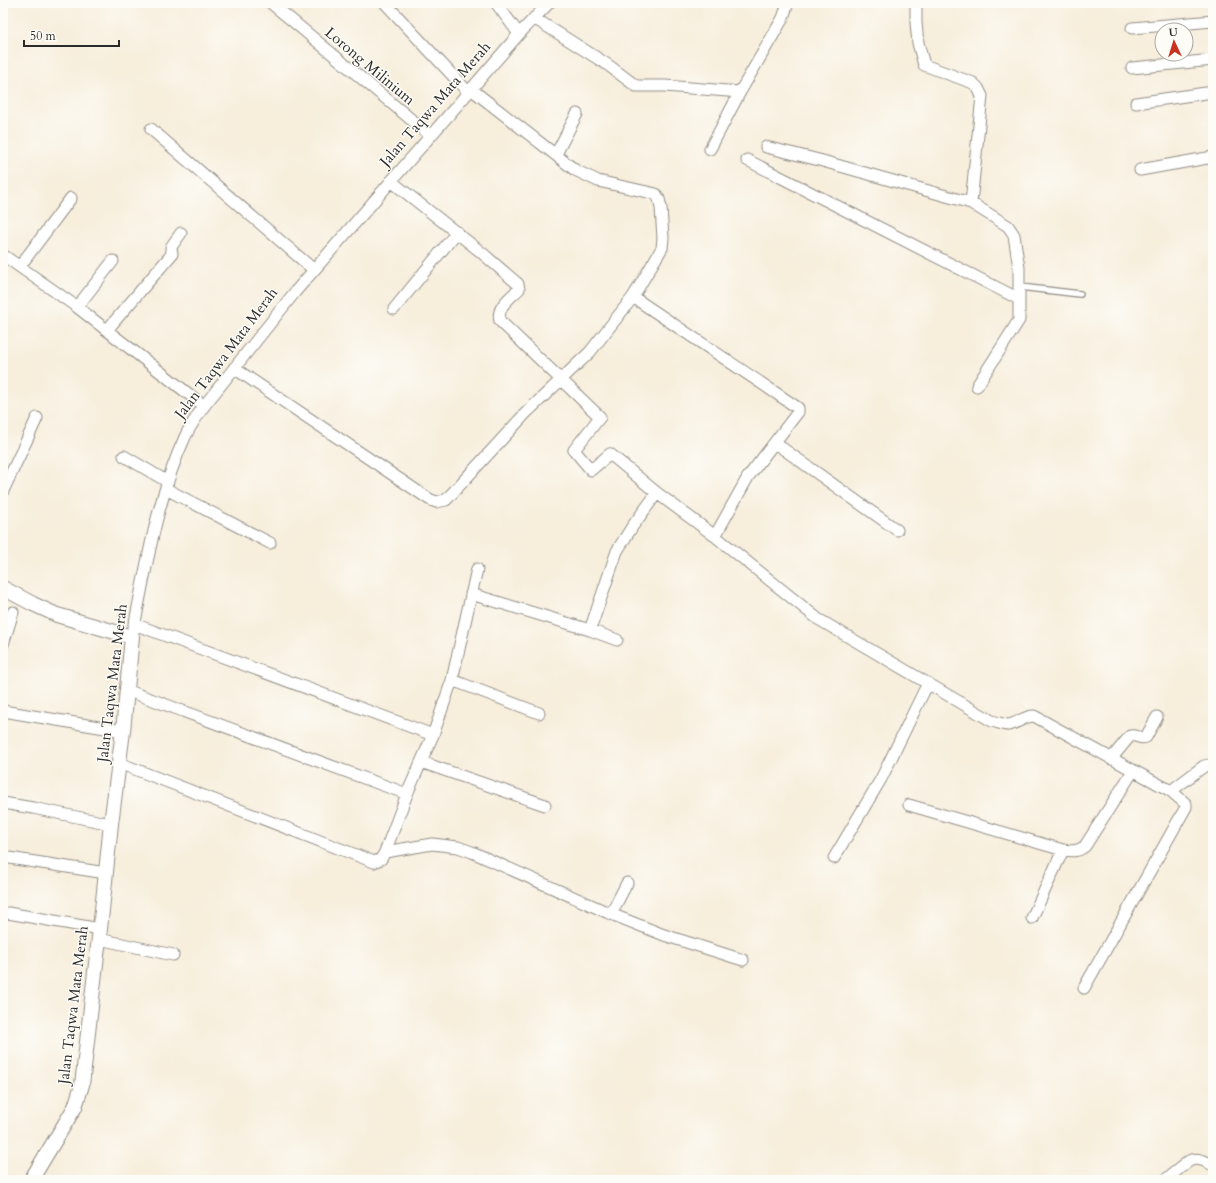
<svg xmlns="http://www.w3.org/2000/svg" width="1216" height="1183" font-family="Cardo,serif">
	<rect width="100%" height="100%" fill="#fdfcf7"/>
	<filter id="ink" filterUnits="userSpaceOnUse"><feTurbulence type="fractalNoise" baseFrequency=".025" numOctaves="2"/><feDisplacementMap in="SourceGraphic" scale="8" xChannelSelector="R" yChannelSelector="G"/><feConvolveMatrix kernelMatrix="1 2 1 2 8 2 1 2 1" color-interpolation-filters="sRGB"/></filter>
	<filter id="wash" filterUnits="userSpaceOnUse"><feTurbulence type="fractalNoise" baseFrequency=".012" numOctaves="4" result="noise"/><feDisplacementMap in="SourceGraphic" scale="16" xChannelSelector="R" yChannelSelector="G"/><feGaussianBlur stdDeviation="0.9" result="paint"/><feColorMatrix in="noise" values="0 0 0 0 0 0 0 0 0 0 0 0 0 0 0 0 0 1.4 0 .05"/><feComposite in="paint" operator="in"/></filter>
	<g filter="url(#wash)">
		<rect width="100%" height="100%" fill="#f7eedc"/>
	</g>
	<g filter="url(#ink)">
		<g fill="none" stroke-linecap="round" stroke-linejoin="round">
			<g stroke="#918c84" stroke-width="8">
				<path id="service" d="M1020,287l60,7"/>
			</g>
			<g stroke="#918c84" stroke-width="13">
				<path id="minor" d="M271,3l160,133
					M385,3l83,89
					M496,3l23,31
					M916,3v20l2,20 6,22 49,18 5,5 4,8 -11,107
					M534,18l74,47 28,21h29l75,6
					M1132,28l81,-7
					M1132,68l81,-8
					M1136,103l77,-11
					M151,129l163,141
					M766,147l53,13 152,43 37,23 6,9 5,33v52l-42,66
					M710,149l30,-57 43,-74 5,-15
					M556,154l21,-40
					M747,160l272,139
					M1140,170l73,-13
					M391,181l90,71 37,32 1,5c-9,9 -23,18 -19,32l100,96 -26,33 17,20 19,-16 47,39 58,43 103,83 174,102c5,1 11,4 16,4 9,-1 16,-9 26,-9l137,75 33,-25 5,-1 4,3
					M3,255l74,52 127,99
					M20,266l51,-68
					M633,297l165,111v4l-50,65 -33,59
					M77,307l36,-46
					M394,309l63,-77
					M107,330l65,-76 -1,-7 10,-14
					M234,368l195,131 7,3 10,-2 79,-86 65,-62 43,-55 29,-49 1,-10 -2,-30 -2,-9 -3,-5 -58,-13 -23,-11 -104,-81
					M775,443l122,87
					M124,456l44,26
					M166,489l104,54
					M3,491l34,-73
					M471,594l119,36 27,-79 15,-24 25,-34
					M134,624l299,111
					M590,630l27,10
					M132,637c14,-67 24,-137 53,-200 5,-11 12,-21 19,-31l91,-114 224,-258 30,-31
					M3,644l10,-32
					M452,680l87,33
					M126,690l281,104
					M3,711l120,20
					M1111,759l19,-23c6,-2 11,4 16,1l11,-20
					M421,762l124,43
					M119,763l237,92 18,7 7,-3 4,-7 22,-58 26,-59 19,-55 25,-111
					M3,803l30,5 78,16
					M909,805l154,45c9,1 15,2 22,-4l48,-75
					M385,852l47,-8 26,3 14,5 139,62 53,21 79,25
					M3,857l103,16
					M834,858l47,-79 47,-96
					M8,913l92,16
					M611,914l16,-31
					M1032,918l31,-68
					M99,939l74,16
					M1084,988l102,-181v-3l-15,-13
					M1165,1180l24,-19c8,-4 16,0 24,4"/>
			</g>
			<g stroke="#918c84" stroke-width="16">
				<path id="tertiary" d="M3,588l30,16 24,11 75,22 -9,94 -12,93 -11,105 -18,156 -7,22 -44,73"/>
			</g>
			<use href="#service" stroke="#fff" stroke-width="5.5"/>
			<use href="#minor" stroke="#fff" stroke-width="11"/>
			<use href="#tertiary" stroke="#fff" stroke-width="14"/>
		</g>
	</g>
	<g text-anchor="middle" stroke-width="3" stroke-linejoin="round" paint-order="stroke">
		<g font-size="15" fill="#2b2b2b" stroke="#fdfcf7">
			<text transform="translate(370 66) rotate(40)" y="5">Lorong Milinium</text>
			<text transform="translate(435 104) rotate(-49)" y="5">Jalan Taqwa Mata Merah</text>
			<text transform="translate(226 353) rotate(-53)" y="5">Jalan Taqwa Mata Merah</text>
			<text transform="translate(112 683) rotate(-83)" y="5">Jalan Taqwa Mata Merah</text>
			<text transform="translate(73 1005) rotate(-83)" y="5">Jalan Taqwa Mata Merah</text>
		</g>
	</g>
	<rect width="1216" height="1183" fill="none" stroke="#fdfcf7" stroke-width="16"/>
	<g transform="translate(1174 42) rotate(356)"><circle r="19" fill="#fdfcf7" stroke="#a9a8a5"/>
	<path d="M0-3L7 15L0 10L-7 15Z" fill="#c8321e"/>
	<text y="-6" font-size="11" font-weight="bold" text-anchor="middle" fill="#2b2b2b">U</text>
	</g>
	<path d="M24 40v6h95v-6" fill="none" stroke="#2b2b2b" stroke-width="2"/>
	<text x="30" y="40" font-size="12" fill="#2b2b2b" stroke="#fdfcf7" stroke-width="3" paint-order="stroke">50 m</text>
</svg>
